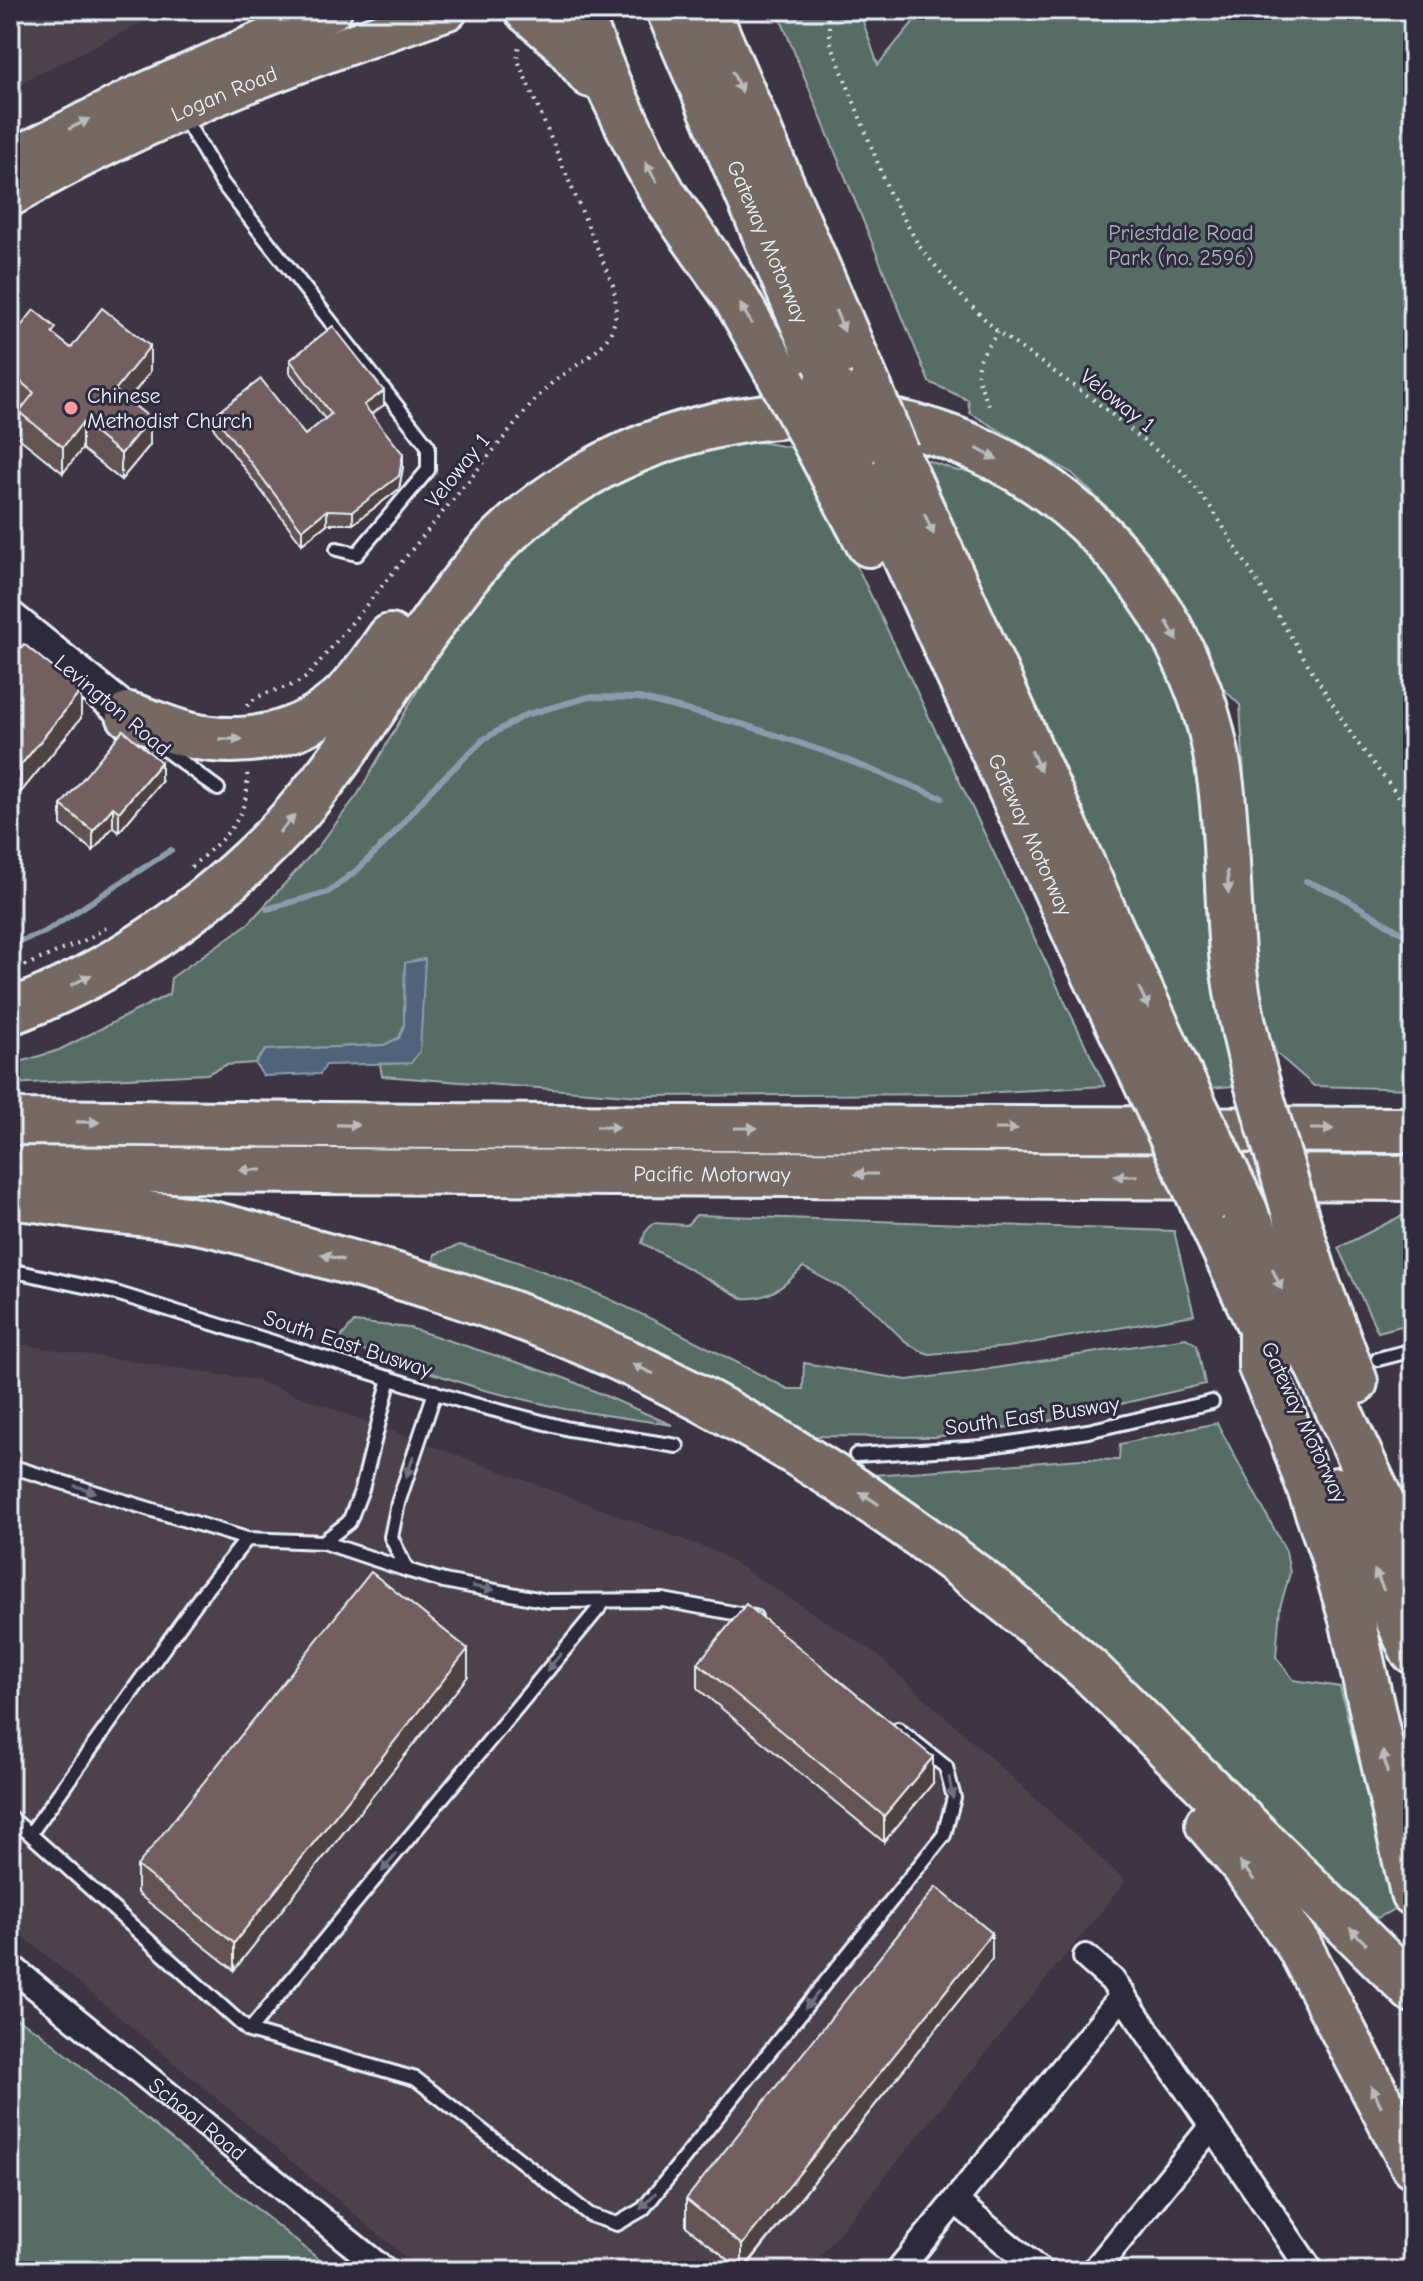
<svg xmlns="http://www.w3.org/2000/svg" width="1423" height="2281" font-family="'Comic Neue',sans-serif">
	<rect width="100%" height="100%" fill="#3d3544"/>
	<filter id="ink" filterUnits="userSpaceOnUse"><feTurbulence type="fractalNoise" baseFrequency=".0125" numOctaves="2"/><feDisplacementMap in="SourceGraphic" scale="16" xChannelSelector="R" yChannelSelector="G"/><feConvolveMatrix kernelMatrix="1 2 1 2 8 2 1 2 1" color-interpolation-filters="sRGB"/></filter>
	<g filter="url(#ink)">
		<path fill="#4d424c" d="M10,10h157l-157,78z
			M10,1343l246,37 463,173 155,99 252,229 -318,390h-386l-412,-346z"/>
		<path fill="#586c66" stroke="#a0aeaf" stroke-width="2" d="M777,10h82l19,55 45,-55h490v1079l-99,-3 -38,-33 -11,-30 -11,-72 -14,-246 -24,-23 -34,-76 -54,-78 -55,-54 -103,-61 -2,-13 -39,-18z
			M716,435l85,14 304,637 -142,8 -323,2 -258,-20 -2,-12 30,-1 10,-12 4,-92 -19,4 -1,62 -5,13 -15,7 -118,5 -11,13 -29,2 -19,9 -197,10v-19l49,-15 110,-56 2,-16 78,-55 68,-75 41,-54 116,-202 79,-78z
			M926,460l32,11h18l59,35 49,40 49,57 40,77 25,92 11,198 24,116 -23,2 -65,-135z
			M1413,1210v113l-35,9 -40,-84z
			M696,1215l478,16 20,84 -186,32 -78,7c-29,-7 -46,-39 -70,-55 -18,-12 -38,-21 -57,-32 -17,18 -35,34 -61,31l-100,-55 3,-10 8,-10 34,2z
			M460,1245c116,29 222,90 328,144h15l1,-26 103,17 57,-7 222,-35 11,7 8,39 -164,39 -107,14 -133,-1 -360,-167 -7,-7 1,-8z
			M354,1322l56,6 109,35 48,16 105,46 -107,-16 -81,-19 -144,-47 2,-7z
			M1217,1423l69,128 4,22 -10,34 -4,50 18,23 46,7 56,221 -18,10 -18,-7 -46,-51 -111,-109 -264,-230 -67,-46 209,-16 38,1 1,-16z
			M17,2019l21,12 295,240h-323v-244z"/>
		<path fill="#4f637a" stroke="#8c9cac" stroke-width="2" d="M425,959l-5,92 -9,12 -85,2 -6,9 -57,2 -8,-13 11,-13 118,-5 15,-7 5,-13 1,-62z"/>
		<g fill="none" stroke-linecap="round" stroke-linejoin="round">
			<path stroke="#8c9cac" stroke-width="6" d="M1306,881l32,13 75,46
				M267,909l61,-17 28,-21 34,-33 43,-50 51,-49 41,-24 64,-18 50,1 106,27 87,29 110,44
				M10,945l35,-13 126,-82"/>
			<g stroke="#e8f1f8" stroke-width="18">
				<path id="lane" d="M182,114l40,69 206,263v24l-71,84 -20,-5
					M156,743l62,46
					M10,1270l106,23 352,110 101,26 108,17
					M1378,1359l35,-9
					M435,1392l-37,111 -7,34 16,33 37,11 104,20 115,-1 92,17
					M856,1455l127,-8 105,-16 124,-29
					M10,1466l237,73
					M323,1542l26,-20 13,-33 28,-111
					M407,1570l-84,-28 -76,-3 -44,54 -173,241 219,197 167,48 174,136 27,9 26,-15 301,-374 10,-37 -8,-31 -48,-38
					M10,1817l20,17
					M249,2031l355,-429"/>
			</g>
			<g stroke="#e8f1f8" stroke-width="30">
				<g id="street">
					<path d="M1086,1957l26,23 199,291"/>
					<path id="s1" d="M10,1966l375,305"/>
					<path d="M955,2201l85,70"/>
					<path d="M898,2271l225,-276"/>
					<path d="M1094,2271l118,-145"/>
				</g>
			</g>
			<g stroke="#e8f1f8" stroke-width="40">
				<path id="secondary" d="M10,619l119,96"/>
			</g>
			<g stroke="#e8f1f8" stroke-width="44">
				<g id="primary">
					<path d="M10,160l120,-61 202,-89"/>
					<path id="s2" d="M10,197c137,-80 288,-136 438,-187"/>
				</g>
			</g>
			<g stroke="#e8f1f8" stroke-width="50">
				<g id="highway">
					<path d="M527,10l35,30 29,35"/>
					<path d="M578,10l30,74 37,77 19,34 70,100 49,87"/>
					<path id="s3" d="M669,10l159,371"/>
					<path d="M707,10l162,378"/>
					<path id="s4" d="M856,448l223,493 69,145"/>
					<path d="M819,449l50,95"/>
					<path d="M896,453l215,475 75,161"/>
					<path d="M129,715c20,6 39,15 59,20 56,13 114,1 156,-39 18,-17 32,-39 46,-59"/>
					<path d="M10,1012c103,-39 197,-104 273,-184 76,-81 125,-183 197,-267 110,-128 314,-182 473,-122 115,43 202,136 245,250 31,80 27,166 33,250 3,49 14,97 26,144"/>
					<path d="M10,1122l658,6 745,2"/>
					<path id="s5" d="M10,1169l1403,9"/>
					<path d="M10,1197c28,1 56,7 84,11 37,5 76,7 113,15 36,8 71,19 105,29 84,23 167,47 247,80 196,81 373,200 532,340l322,318"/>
					<path d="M1204,1206l70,150"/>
					<path d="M1293,1207l24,76 38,99"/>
					<path d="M1244,1209l169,360"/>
					<path d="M1261,1329v38l30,68 40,114 21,70 61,274"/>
					<path d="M1337,1490l76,161"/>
					<path d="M1208,1824l37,43 54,79 114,219"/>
				</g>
			</g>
			<path stroke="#e8f1f8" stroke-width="4" stroke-dasharray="2 6" stroke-linecap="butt" d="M827,10l4,33 58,149 30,54 37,45 42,41 96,68 90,73 30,39 139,225 60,78
				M989,405c-18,-39 -15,-39 9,-73
				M247,706c15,-18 41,-14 61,-30l222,-270c7,-8 14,-16 22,-23 39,-31 74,-37 61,-98l-91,-215 -5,-12 2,-14
				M191,867c33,-29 60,-48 56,-97
				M10,972l75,-32 24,-14"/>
			<use href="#lane" stroke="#2f2a3d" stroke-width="12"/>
			<use href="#street" stroke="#2f2a3d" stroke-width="24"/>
			<use href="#secondary" stroke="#2f2a3d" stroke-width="34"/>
			<use href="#primary" stroke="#766964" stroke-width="38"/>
			<use href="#highway" stroke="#766964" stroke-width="44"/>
			<g stroke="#e8f1f8" stroke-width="50" stroke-linecap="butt">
				<path id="highway-bridge" d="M828,381l28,67
					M783,382l36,67
					M869,388l27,65
					M1257,1083l36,124
					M1148,1086l56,120
					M1186,1089l58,120"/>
			</g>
			<use href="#highway-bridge" stroke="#766964" stroke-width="44"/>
		</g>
		<path fill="#635253" stroke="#e8f1f8" stroke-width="2" d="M56,337l15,11 79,24 -22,29 22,44 -29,35 -39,-31 -19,24 -44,-35v-26l3,-3 -7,-5 -3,4 -2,-1v-67z
			M290,360l94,45 -13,9 32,53 -4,22 -46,35h-26l-25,20 -88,-115v-14l91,20 20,-16 -35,-46z
			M10,660l71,58 -60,74 -11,-9z
			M161,782l-42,50 -6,-5 -20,24 -32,-26v-20z
			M698,1663l235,120 -49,59 -186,-153z
			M468,1676l-234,294 -97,-77v-27z
			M992,1959l-249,312 -57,-45v-27z"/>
		<path fill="#504243" stroke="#e8f1f8" stroke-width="2" d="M150,346v26l-35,45v-27z
			M15,377v27l-3,4v-26z
			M384,391v14l-20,14v-14z
			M150,418v27l-29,35v-26z
			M82,423v26l-19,24v-26z
			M403,454v13l-4,22 -46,35v-13z
			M327,510v14l-25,20v-14z
			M81,691v27l-60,74v-27z
			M161,762v20l-42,50v-20z
			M113,807v20l-20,24v-20z
			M468,1649v27l-234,294v-27z
			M933,1757v26l-49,59v-26z
			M992,1933v26l-250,312v-26z"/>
		<path fill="#735f60" stroke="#e8f1f8" stroke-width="2" d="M102,308l48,38 -35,44 35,28 -29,36 -39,-31 -19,24 -44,-35 15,-19 -19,-16 -3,5 -2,-1v-41l24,-30 22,18 -4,5 19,15z
			M333,326l51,65 -20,14 39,49 -4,22 -46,35 -26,-1 -25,20 -88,-115 47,-36 44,56 26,-21 -41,-54z
			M24,644l57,47 -60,74 -11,-8v-97z
			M123,730l38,32 -42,50 -6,-5 -20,24 -32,-26z
			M371,1572l97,77 -234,294 -97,-77z
			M746,1604l187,153 -49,59 -186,-153z
			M936,1887l56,46 -250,312 -56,-46z"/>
		<defs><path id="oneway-solid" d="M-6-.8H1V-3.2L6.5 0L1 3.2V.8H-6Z" transform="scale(2)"/></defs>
		<g fill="#babbbd">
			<use href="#oneway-solid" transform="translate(737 82) rotate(66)"/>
			<use href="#oneway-solid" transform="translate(79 124) rotate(-27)"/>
			<use href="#oneway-solid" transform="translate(651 172) rotate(-120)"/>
			<use href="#oneway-solid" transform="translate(746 314) rotate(-120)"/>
			<use href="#oneway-solid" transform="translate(840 321) rotate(67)"/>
			<use href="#oneway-solid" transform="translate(987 454) rotate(28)"/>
			<use href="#oneway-solid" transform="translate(929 524) rotate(66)"/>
			<use href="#oneway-solid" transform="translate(1172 631) rotate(61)"/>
			<use href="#oneway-solid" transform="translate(231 739) rotate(1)"/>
			<use href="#oneway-solid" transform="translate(1036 761) rotate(66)"/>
			<use href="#oneway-solid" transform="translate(287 824) rotate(-48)"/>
			<use href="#oneway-solid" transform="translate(1228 882) rotate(87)"/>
			<use href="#oneway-solid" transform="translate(81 980) rotate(-28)"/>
			<use href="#oneway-solid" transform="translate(1144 998) rotate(65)"/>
			<use href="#oneway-solid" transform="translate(88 1122) rotate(1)"/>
			<use href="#oneway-solid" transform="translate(348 1125) rotate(1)"/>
			<use href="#oneway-solid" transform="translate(608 1127) rotate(1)"/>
			<use href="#oneway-solid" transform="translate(746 1128)"/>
			<use href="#oneway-solid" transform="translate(1006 1129)"/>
			<use href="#oneway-solid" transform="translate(1322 1129)"/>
			<use href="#oneway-solid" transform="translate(251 1170) rotate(-180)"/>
			<use href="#oneway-solid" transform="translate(866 1174) rotate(-180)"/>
			<use href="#oneway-solid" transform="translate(1126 1176) rotate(-180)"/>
			<use href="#oneway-solid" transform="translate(332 1257) rotate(-165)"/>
			<use href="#oneway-solid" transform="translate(1277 1279) rotate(65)"/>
			<use href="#oneway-solid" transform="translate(643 1369) rotate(-156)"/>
			<use href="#oneway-solid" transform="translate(869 1498) rotate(-147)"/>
			<use href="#oneway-solid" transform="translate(1379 1580) rotate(-115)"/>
			<use href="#oneway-solid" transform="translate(1385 1762) rotate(-102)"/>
			<use href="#oneway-solid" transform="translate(1247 1871) rotate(-128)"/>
			<use href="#oneway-solid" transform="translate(1358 1936) rotate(-136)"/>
			<use href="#oneway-solid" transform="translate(1376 2096) rotate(-117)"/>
		</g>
		<g fill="#70707e">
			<use href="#oneway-solid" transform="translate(410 1466) rotate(109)"/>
			<use href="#oneway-solid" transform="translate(85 1489) rotate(17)"/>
			<use href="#oneway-solid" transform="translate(483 1588) rotate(10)"/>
			<use href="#oneway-solid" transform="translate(554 1662) rotate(130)"/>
			<use href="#oneway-solid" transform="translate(951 1788) rotate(80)"/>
			<use href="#oneway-solid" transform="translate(389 1863) rotate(130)"/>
			<use href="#oneway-solid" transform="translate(812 2000) rotate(129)"/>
			<use href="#oneway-solid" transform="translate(648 2201) rotate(133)"/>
		</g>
	</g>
	<circle fill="#ff9aa2" stroke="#2f2a3d" stroke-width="3" cx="71" cy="408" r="8"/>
	<g text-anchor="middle" stroke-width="6" stroke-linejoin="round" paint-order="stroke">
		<g font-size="22" fill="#e8f1f8" stroke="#2f2a3d">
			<text dy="8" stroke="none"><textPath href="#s2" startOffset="238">Logan Road</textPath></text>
			<text dy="8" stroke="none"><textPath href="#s3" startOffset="252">Gateway Motorway</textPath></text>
			<text transform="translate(1118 400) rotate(38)" y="8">Veloway 1</text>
			<text transform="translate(457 470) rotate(-51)" y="8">Veloway 1</text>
			<text transform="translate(113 705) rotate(40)" y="8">Levington Road</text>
			<text dy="8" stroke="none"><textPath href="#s4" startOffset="424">Gateway Motorway</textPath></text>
			<text dy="8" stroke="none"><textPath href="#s5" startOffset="702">Pacific Motorway</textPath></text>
			<text transform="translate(348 1343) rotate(18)" y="8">South East Busway</text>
			<text transform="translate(1032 1415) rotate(-8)" y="8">South East Busway</text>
			<text transform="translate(1305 1422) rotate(65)" y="8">Gateway Motorway</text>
			<text dy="8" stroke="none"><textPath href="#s1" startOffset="242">School Road</textPath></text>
		</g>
		<g font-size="22" fill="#a7b5b6" stroke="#2f2a3d">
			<text x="1181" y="240">Priestdale Road<tspan x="1181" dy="25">Park (no. 2596)</tspan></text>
		</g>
		<g font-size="22" fill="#e8f1f8" stroke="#2f2a3d" text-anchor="start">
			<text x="87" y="403">Chinese<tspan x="87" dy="25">Methodist Church</tspan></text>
		</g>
	</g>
	<rect width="1423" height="2281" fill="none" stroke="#2f2a3d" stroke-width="40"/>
	<rect x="20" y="20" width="1383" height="2241" fill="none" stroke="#e8f1f8" stroke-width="3" filter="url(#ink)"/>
</svg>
